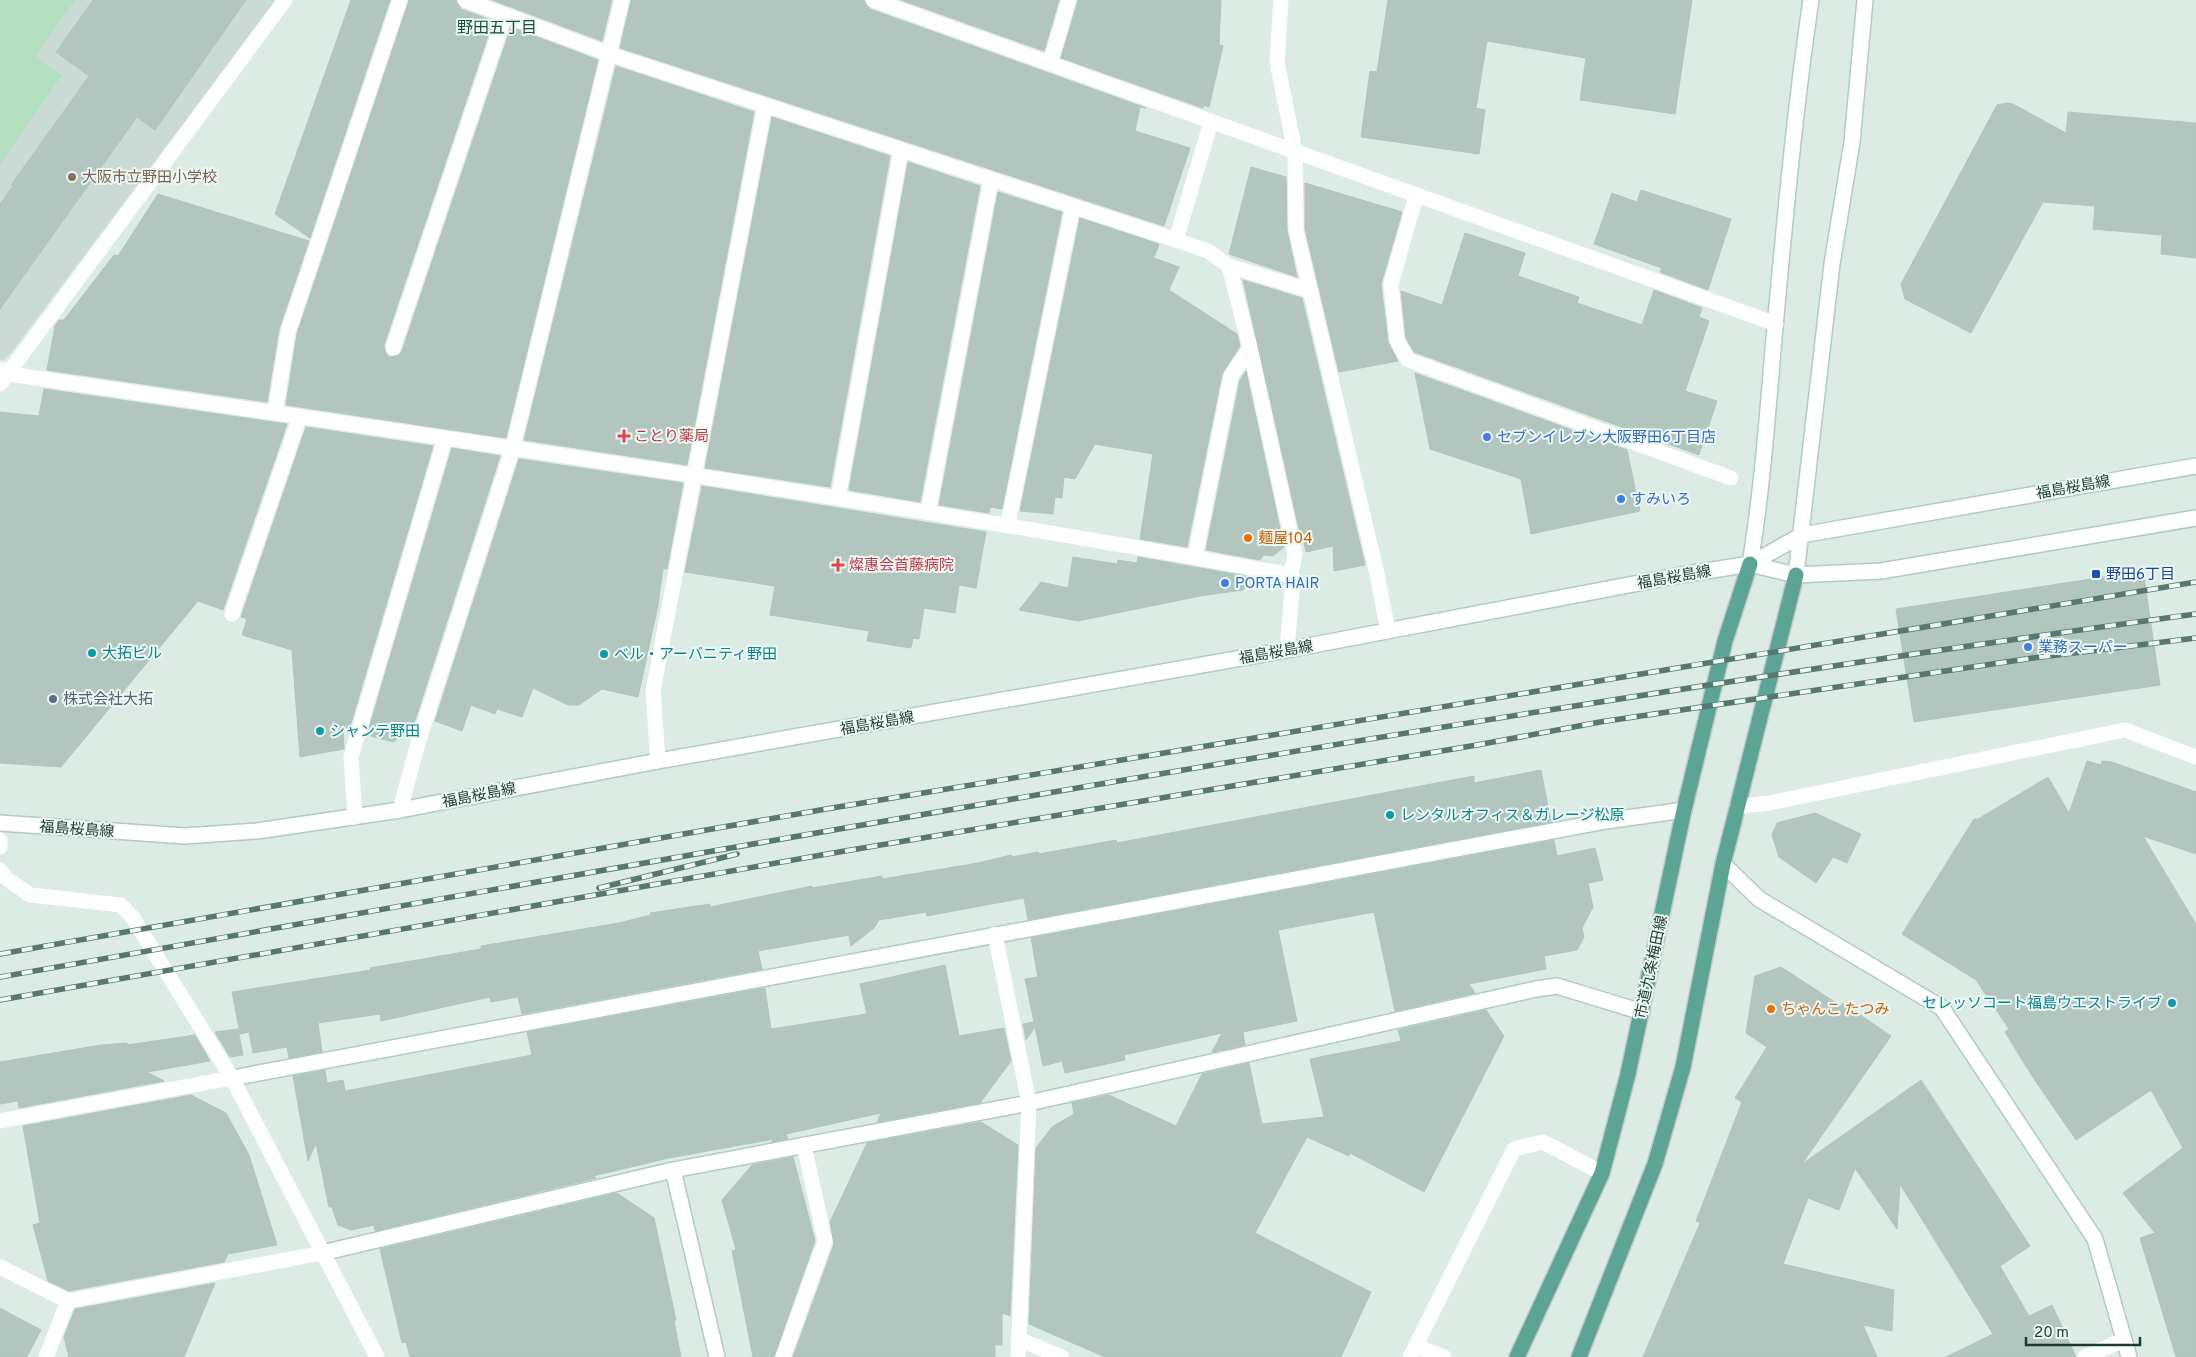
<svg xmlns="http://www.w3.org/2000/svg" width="2196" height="1357" font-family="Overpass,'Noto Sans JP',sans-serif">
	<rect width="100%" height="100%" fill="#ddebe5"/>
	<path fill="#cbdad4" d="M0,0h276l-265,353 -9,8 -2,-2z"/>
	<path fill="#b3dfc1" d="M0,0h75l-40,57 27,18 -62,90z"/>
	<path fill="#b2c5be" stroke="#afc5bd" d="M93,0h153l-91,130 -18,-13 -137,192v-105l13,-18 -2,-1 78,-109 -33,-24z
		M351,0h39l-80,238 -35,-24z
		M409,0h47l5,9 32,12 -109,324 2,9 4,3 9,-2 3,-4 109,-324 87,33 -92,378 -220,-33 11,-71z
		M492,0h120l-10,41z
		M631,0h233l6,9 276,99 -6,-1 -5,24 55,17 -26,78 -544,-178z
		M901,0h158l-15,51z
		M1078,0h143l-2,45 4,1 -14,61 -5,-2 -1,3 -142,-50z
		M1388,0h304l-17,114 -95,-14 6,-42 -99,-17 -11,67 9,2 -6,44 -118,-17 9,-66 7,1z
		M616,66l138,46 -67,353 -163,-25z
		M2007,103l6,1 53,29 2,-21 128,11v135l-35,-4 1,-19 -69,-6 2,-23 -52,-4 -72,131 -66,-34 -4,-15 96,-179z
		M772,117l118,39 -60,331 -125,-19z
		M908,162l72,24 -60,316 -71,-12z
		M1251,167l35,10 1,53 10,47 -68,-23z
		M1305,183l97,29 -21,72 7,58 10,19 -59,11 -34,-143z
		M1641,190l90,29 -23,71 -48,-18 2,-4 -68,-24 18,-51 25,9z
		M998,192l64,20 -60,297 -12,-2 -1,6 -50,-8z
		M158,194l151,47 -30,88 -12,73 -220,-32 8,-44 4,-6h5l50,-65 4,1z
		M1080,218l79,26 -5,14 25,9 -10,23 68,44 3,12 -18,28 -35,173 -47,-8 13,-85 -58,-10 -20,35 -11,-2 -2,21 -7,-1 -2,17 -33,-3z
		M1465,233l60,20 -7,23 61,21 -2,6 65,22 12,-35 48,18 -3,9 10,4 -24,70 32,10 -18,54 -285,-103 -8,-14 -5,-47 41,14z
		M1243,280l59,18 63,267 -31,6 -1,-25 -27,6 -4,-20 -2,1z
		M1246,371l38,176 -11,9 -10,-1 -3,5 -54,-10 34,-170z
		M1415,373l212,77 13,61 -109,23 -10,-55 -91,-30z
		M44,389l243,35 -64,186 -25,-9 -137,166 -61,-4v-351l39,4z
		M306,427l127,19 -84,284 -6,-2 1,21 -44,8 -8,-107 -50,-15 5,-16 -6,-2z
		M452,448l48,8 -87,271 -20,15 -26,-7z
		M519,459l164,24 -16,86h-4l-6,41 -19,87 -36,-8 -23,16h-11l-35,-17 -11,29 -25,-8 -2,5 -24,-9 -9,26 -27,-10z
		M702,486l284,46 -10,56 -17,-3 -4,28 -31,-5 -5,31 -6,-1 -2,10 -44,-7 2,-10 -99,-16 5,-29 -90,-14z
		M1073,557l44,7 1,-4 19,3 1,-6 113,20 -8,13 -43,6 -122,25 -59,-11 22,-28 27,6z
		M2143,571l17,114 -246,37 -18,-113z
		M2087,761l14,4 1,-4 10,1 84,30v62l-53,-18 53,88v433h-20l-36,-119 15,-5 -32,-40 60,-45 -32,-58 -75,50 -44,-64 -27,-44 4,-3 -33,-49 -74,-46 72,-115h4l70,-42 21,36z
		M1541,770l10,52 -523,98 -4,-22 -97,18 -1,-4 -47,8 -5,8 -23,18 -2,-11 -91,16 4,18 -240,45 -4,-17 -27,5 -1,-5 -109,24 -1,-7 -62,9 4,29 -33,6 -2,-11 -34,6 -4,-21 -9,2 -8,-42 139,-22 -1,-2 111,-19v-3l138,-23 32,-8 -1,-2 60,-9v3l102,-21v2l70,-12v3l96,-16 33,-8 1,2 26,-5 1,2 77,-14 1,3 357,-67v7z
		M1815,813l46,21 -14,29 -14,-6 -17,26 -37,-26 -7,-22 5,-12z
		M1554,840l3,16 38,-8 8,32 -15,3 5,24 -11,21 2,9 -7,13 -33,6 2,13 -77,15 6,9 -80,18 -21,-99 -96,18 19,91 -54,11 2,13 -33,7 10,-19 -98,22 1,5 -60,13 -3,-12 -19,5 -8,-39 -9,13 -3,-16 11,-2 -9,-43 13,-2 -7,-39z
		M945,965l14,71 45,-8 7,33 -31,42 -103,19 4,-9 -95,21 2,5 -17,3 3,-3 -105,19 -76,18 3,2 -221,53 -1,-6 -23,5 -13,-5 -6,-18h-3l-13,-64 -8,18 -15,-85 32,-6 2,13 16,-3 2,11 187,-36 -5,-23 238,-44 6,41 96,-15 -7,-30z
		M1781,967l60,39 2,-3 48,33 -89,128 119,-84 109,166 -30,20 29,50 23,-11 24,52h-130l47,-23 -93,-150 -3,45 -42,-61 -16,42 -31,-12 -25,66 111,26 -2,41 -29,-6 14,32h-234l57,-134 -4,-2 46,-119 -7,-4 32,-51 -21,-14 9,-57z
		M1486,1010l18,26 -80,156 -74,-39 -1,3 -42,-19 -52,96 116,59 -30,65h-236l-76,-33 7,-176 16,-21 22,-13 -2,-11 37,-8 67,31 26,-52 47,-11 13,61 62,-7 -14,-58 91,-18 -3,-11z
		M238,1029l5,26 -13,2 -15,-25z
		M195,1035l15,26 -63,11 17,9 -145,27 -1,-7 -18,3v-42l101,-17 26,-2v2z
		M191,1095l35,18 23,42 28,90 -49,9 -4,8 -155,29 -21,-10 -15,-56 7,-2 -17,-97z
		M981,1122l37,23 -8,171 -8,-3v32h-7v12h-202l41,-113 -4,-22 37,-79z
		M793,1157l22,84 -41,116h-21l-21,-106 4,-1 -14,-50 30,-35z
		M617,1193l37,25 22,102 -2,1 7,36h-271l-4,-15 -4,1 -22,-94z
		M215,1283l-31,74h-115l-5,-20 11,-28z
		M0,1308l41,22 -14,27h-27z"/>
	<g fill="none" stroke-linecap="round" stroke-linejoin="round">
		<g stroke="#afcbc3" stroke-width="18">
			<path id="secondary" d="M1750,564c13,-79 18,-158 25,-237 10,-109 20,-219 36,-327
				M1750,564l46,11 85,-4 315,-53
				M1796,575l36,-311 20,-122 13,-142
				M0,823l185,13 72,-5 143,-21 258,-49 629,-111 394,-75 69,-11 52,-29 394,-69
				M1723,864l36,35 183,109 153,231 34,118
				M232,1078l1374,-257 78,-11
				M673,1170l44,187
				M322,1253l351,-83 356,-67 507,-114 21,-3 85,26"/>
		</g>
		<g stroke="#c0c8c6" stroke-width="18">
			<path id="primary" d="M1517,1357l85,-184 26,-99 56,-264 41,-169 25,-77
				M1579,1357l76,-193 28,-97 40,-203 73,-289"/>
		</g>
		<path stroke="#fff" stroke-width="15" d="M1050,63l19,-63
			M1416,196l-25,88 6,57 11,19 323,118
			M1229,266l21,82 45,206 -4,21
			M393,348l112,-333
			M275,413l13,-81 112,-332
			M838,498l63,-348
			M928,512l63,-332
			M1008,524l65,-318
			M1195,557l36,-181 19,-28
			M232,614l68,-198
			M355,817l-4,-60 94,-319
			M1018,1339l44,18
			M783,1357l42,-116 -21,-96
			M2085,1357l39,-17"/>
		<path stroke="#fff" stroke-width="15" d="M465,0l144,54 567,186 32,11 21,15 82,25
			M873,0l903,324
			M1281,0l-4,62 18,90 1,78 81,344 11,57
			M1176,240l35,-118
			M0,369l9,5c428,63 856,123 1282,201l1,15 -5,60
			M0,384l285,-384
			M658,761l-5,-70 112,-586
			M1737,807l32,-4 356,-73 71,27
			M400,810l18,-67 95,-296 109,-447
			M0,840v7
			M0,870l7,9 23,16 91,10 12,13 99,160 145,279
			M995,934l34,169 -11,254
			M0,1121l232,-43
			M0,1267l68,34 254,-48
			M1416,1346l28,11
			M46,1357l22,-56
			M1410,1357l104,-208 29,-7 59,31"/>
		<use href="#secondary" stroke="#fff" stroke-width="15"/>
		<use href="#primary" stroke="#5ca596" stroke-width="15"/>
		<g stroke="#577770" stroke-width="5.5">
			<path id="rail" d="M599,888l138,-34
				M0,954l826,-145 1370,-227
				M0,977c731,-129 1461,-263 2196,-363
				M0,1000l833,-147 644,-108 123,-23 433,-64 163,-20"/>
		</g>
		<use href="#rail" stroke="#edf7f3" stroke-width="4" stroke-dasharray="11" stroke-linecap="butt"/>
	</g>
	<circle fill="#8d6e63" stroke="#edf7f3" stroke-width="2" cx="72" cy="177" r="5"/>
	<g fill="#e0444e" stroke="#edf7f3" stroke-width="2">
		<path d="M621.5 428.5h5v5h5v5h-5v5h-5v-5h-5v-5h5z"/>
		<path d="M835.5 557.5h5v5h5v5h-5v5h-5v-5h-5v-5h5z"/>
	</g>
	<g fill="#3f7fe0" stroke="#edf7f3" stroke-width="2">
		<circle cx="1487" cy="437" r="5"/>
		<circle cx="1621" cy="499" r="5"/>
		<circle cx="1225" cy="583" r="5"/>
		<circle cx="2028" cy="647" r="5"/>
	</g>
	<g fill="#e8710a" stroke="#edf7f3" stroke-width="2">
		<circle cx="1248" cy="538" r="5"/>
		<circle cx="1771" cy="1009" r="5"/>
	</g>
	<rect fill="#1a4fb4" stroke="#edf7f3" stroke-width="2" x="2091" y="569" width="10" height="10" rx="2.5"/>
	<g fill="#0f9aa8" stroke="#edf7f3" stroke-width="2">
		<circle cx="92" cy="653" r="5"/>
		<circle cx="604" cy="654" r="5"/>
		<circle cx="320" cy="731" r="5"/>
		<circle cx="1390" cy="815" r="5"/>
		<circle cx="2172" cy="1003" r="5"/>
	</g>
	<circle fill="#5c6f8a" stroke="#edf7f3" stroke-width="2" cx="53" cy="699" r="5"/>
	<g text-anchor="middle" stroke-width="4" stroke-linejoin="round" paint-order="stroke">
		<g font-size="15" fill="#785e54" stroke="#edf7f3" text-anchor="start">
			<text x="82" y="182">大阪市立野田小学校</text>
		</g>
		<g font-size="15" fill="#be3a42" stroke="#edf7f3" text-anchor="start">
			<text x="634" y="441">ことり薬局</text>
			<text x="849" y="570">燦惠会首藤病院</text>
		</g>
		<g font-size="15" fill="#366cbe" stroke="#edf7f3" text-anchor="start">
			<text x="1497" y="442">セブンイレブン大阪野田6丁目店</text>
			<text x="1631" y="504">すみいろ</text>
			<text x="1235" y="588">PORTA HAIR</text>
			<text x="2038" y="652">業務スーパー</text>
		</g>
		<g font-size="15" fill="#1d3b35" stroke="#edf7f3">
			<text transform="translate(2073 487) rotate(-10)" y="5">福島桜島線</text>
			<text transform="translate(1674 577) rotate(-10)" y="5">福島桜島線</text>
			<text transform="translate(1276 652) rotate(-10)" y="5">福島桜島線</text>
			<text transform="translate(877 723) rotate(-10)" y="5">福島桜島線</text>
			<text transform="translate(479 795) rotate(-11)" y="5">福島桜島線</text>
			<text transform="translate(77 829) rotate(4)" y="5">福島桜島線</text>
			<text transform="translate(1651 967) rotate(-78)" y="5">市道九条梅田線</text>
		</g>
		<g font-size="15" fill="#c56008" stroke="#edf7f3" text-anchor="start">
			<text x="1258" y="543">麺屋104</text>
			<text x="1781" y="1014">ちゃんこ たつみ</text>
		</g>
		<g font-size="15" fill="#164399" stroke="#edf7f3" text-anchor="start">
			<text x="2106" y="579">野田6丁目</text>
		</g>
		<g font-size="15" fill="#0d838f" stroke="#edf7f3" text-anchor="start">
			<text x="102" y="658">大拓ビル</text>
			<text x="614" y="659">ベル・アーバニティ野田</text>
			<text x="330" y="736">シャンテ野田</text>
			<text x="1400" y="820">レンタルオフィス＆ガレージ松原</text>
			<text x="2162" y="1008" text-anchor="end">セレッソコート福島ウエストライブ</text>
		</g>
		<g font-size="15" fill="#4e5e75" stroke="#edf7f3" text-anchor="start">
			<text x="63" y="704">株式会社大拓</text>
		</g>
		<g font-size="16" fill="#174f44" stroke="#edf7f3">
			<text x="497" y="33">野田五丁目</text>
		</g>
	</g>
	<path d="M2026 1337v8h114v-8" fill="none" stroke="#1d3b35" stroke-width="2.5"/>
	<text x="2034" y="1337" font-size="15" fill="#1d3b35" stroke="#edf7f3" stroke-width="4" paint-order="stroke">20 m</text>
</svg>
